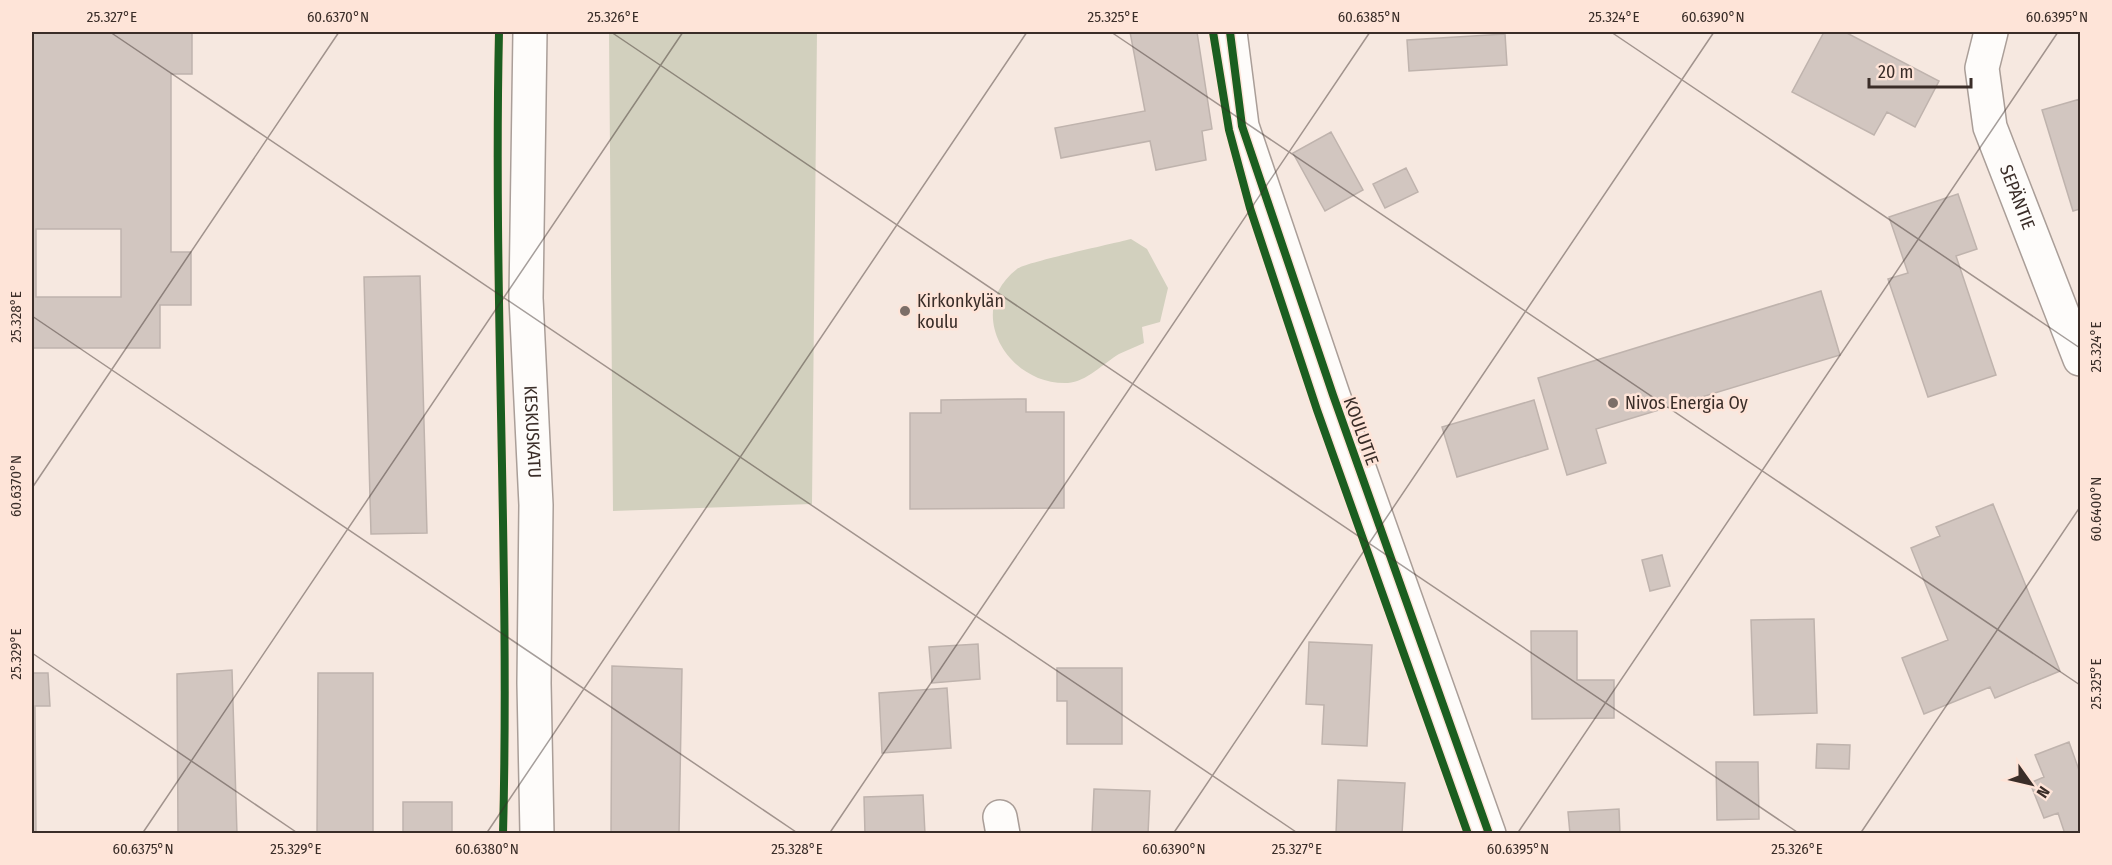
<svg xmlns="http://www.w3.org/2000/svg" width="2112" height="865" font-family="'Fira Sans Condensed',sans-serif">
	<rect width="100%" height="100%" fill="#f6e8e0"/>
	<path fill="#d2d0be" d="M609,32h208l-5,472 -199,7z
		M1131,239l16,10 21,39 -8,34 -18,5 2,16c-8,4 -17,7 -25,11 -15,9 -33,28 -51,29 -60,3 -105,-72 -51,-114 9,-7 95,-25 114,-30z"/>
	<path fill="#d2c6c0" stroke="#bfb3ad" stroke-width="1.5" fill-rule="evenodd" d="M32,32h160v42h-21v178h20v53h-31v43h-128zM36,229h85v68h-85z
		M1130,32h67l15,97 -10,2 4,29 -50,10 -6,-29 -89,17 -6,-30 90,-17z
		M1824,32h21l94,49 -24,46 -28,-15 -13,23 -82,-43z
		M1505,34l2,31 -98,6 -2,-31z
		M2080,99v110l-7,2 -31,-101z
		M1331,132l32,58 -38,21 -32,-58z
		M1406,168l12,24 -33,16 -12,-24z
		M1958,194l19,55 -21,7 40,119 -68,22 -40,-118 20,-6 -19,-56z
		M420,276l7,257 -56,1 -7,-257z
		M1821,291l19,64 -244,74 10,34 -39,12 -29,-97z
		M1026,399v13h38v96l-154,1v-96h31v-13z
		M1534,400l14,49 -91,28 -15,-50z
		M1993,504l67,167 -65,27 -5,-11 -66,27 -22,-56 46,-18 -37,-92 29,-12 -4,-9z
		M1662,555l8,31 -20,5 -8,-31z
		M1814,619l3,94 -63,2 -3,-95z
		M1531,631h46v49h37v38l-82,1z
		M1309,642l63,3 -5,101 -45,-2 2,-39 -18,-1z
		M978,644l2,35 -48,4 -3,-36z
		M612,666l70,3 -3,165h-68z
		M1057,668h65v76h-55v-43h-10z
		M232,670l5,164h-59l-1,-160z
		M32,673h16l2,33h-15l1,128h-4z
		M318,673h55v161h-56z
		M947,688l4,60 -69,5 -3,-60z
		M2069,742l11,31v59l-2,2h-13l-7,-21 -14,5 -14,-35 14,-6 -9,-22z
		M1817,744l33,1 -1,24 -33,-1z
		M1716,762h42l1,57 -42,1z
		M1338,780l67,3 -3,51h-66z
		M1094,789l56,2 -2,43h-56z
		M923,795l2,39h-60l-1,-37z
		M403,802h49v32h-49z
		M1619,809l1,25h-50l-2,-22z"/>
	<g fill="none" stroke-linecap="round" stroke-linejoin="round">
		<g stroke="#aa9e98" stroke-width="36">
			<g id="minor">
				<path id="s1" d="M530,32l-4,266 10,207 -2,178 3,151"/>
				<path d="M1230,32l12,94 91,269 156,439"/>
				<path id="s2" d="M1991,32l-9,36 8,59 90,232"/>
				<path d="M1000,817l3,17"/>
			</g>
		</g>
		<use href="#minor" stroke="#fefcfa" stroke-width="33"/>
		<g stroke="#fee4d8" stroke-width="11">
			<path id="cycleway" d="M499,32c-6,267 11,534 4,802
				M1213,32l16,98 21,78 67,202 151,424
				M1230,32l12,94 91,269 156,439"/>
		</g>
		<use href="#cycleway" stroke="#1b5e20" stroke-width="8"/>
	</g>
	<path fill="none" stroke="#3a2d28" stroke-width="1.5" stroke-opacity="0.45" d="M110,32l1189,802M611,32l1189,802M1111,32l969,653M1611,32l469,316M32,316l767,518M32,488l307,-456M32,653l267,181M142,834l541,-802M486,834l541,-802M829,834l541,-802M1173,834l541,-802M1517,834l541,-802M1860,834l220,-327"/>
	<g fill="#7c6e68" stroke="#fee4d8" stroke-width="2">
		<circle cx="905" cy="311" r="6"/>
		<circle cx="1613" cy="403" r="6"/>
	</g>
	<g text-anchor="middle" stroke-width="5" stroke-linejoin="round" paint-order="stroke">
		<g font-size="18" fill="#3a2d28" stroke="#fee4d8">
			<text dy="6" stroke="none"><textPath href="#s2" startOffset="172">SEPÄNTIE</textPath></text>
			<text transform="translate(1361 431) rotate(70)" y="6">KOULUTIE</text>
			<text dy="6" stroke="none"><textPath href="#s1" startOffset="400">KESKUSKATU</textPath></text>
		</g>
		<g font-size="18" fill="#3a2d28" stroke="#fee4d8" text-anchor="start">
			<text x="917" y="307">Kirkonkylän<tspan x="917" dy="21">koulu</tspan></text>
			<text x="1625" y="409">Nivos Energia Oy</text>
		</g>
	</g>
	<rect width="2112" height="865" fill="none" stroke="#fee4d8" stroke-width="66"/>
	<g transform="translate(2031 784) rotate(124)" stroke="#fee4d8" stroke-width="4.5" paint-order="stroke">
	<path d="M0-4.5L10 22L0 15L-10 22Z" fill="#3a2d28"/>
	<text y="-9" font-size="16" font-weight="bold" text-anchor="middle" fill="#3a2d28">N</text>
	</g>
	<path d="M1869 78v9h102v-9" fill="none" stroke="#3a2d28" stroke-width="3"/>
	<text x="1878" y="78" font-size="18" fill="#3a2d28" stroke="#fee4d8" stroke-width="4.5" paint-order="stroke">20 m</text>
	<rect x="33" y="33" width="2046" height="799" fill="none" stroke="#3a2d28" stroke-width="2"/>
	<g font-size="15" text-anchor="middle" fill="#3a2d28">
		<text x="112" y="22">25.327°E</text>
		<text x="338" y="22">60.6370°N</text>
		<text x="613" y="22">25.326°E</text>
		<text x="1113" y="22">25.325°E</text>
		<text x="1369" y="22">60.6385°N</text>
		<text x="1614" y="22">25.324°E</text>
		<text x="1713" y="22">60.6390°N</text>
		<text x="2057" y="22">60.6395°N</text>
		<text transform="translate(16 317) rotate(-90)" y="5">25.328°E</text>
		<text transform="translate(2096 347) rotate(-90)" y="5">25.324°E</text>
		<text transform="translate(16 486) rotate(-90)" y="5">60.6370°N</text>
		<text transform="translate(2096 509) rotate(-90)" y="5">60.6400°N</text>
		<text transform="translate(16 654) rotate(-90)" y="5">25.329°E</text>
		<text transform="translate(2096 684) rotate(-90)" y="5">25.325°E</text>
		<text x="143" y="854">60.6375°N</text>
		<text x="296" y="854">25.329°E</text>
		<text x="487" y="854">60.6380°N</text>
		<text x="797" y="854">25.328°E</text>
		<text x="1174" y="854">60.6390°N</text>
		<text x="1297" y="854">25.327°E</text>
		<text x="1518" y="854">60.6395°N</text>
		<text x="1797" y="854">25.326°E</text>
	</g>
</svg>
